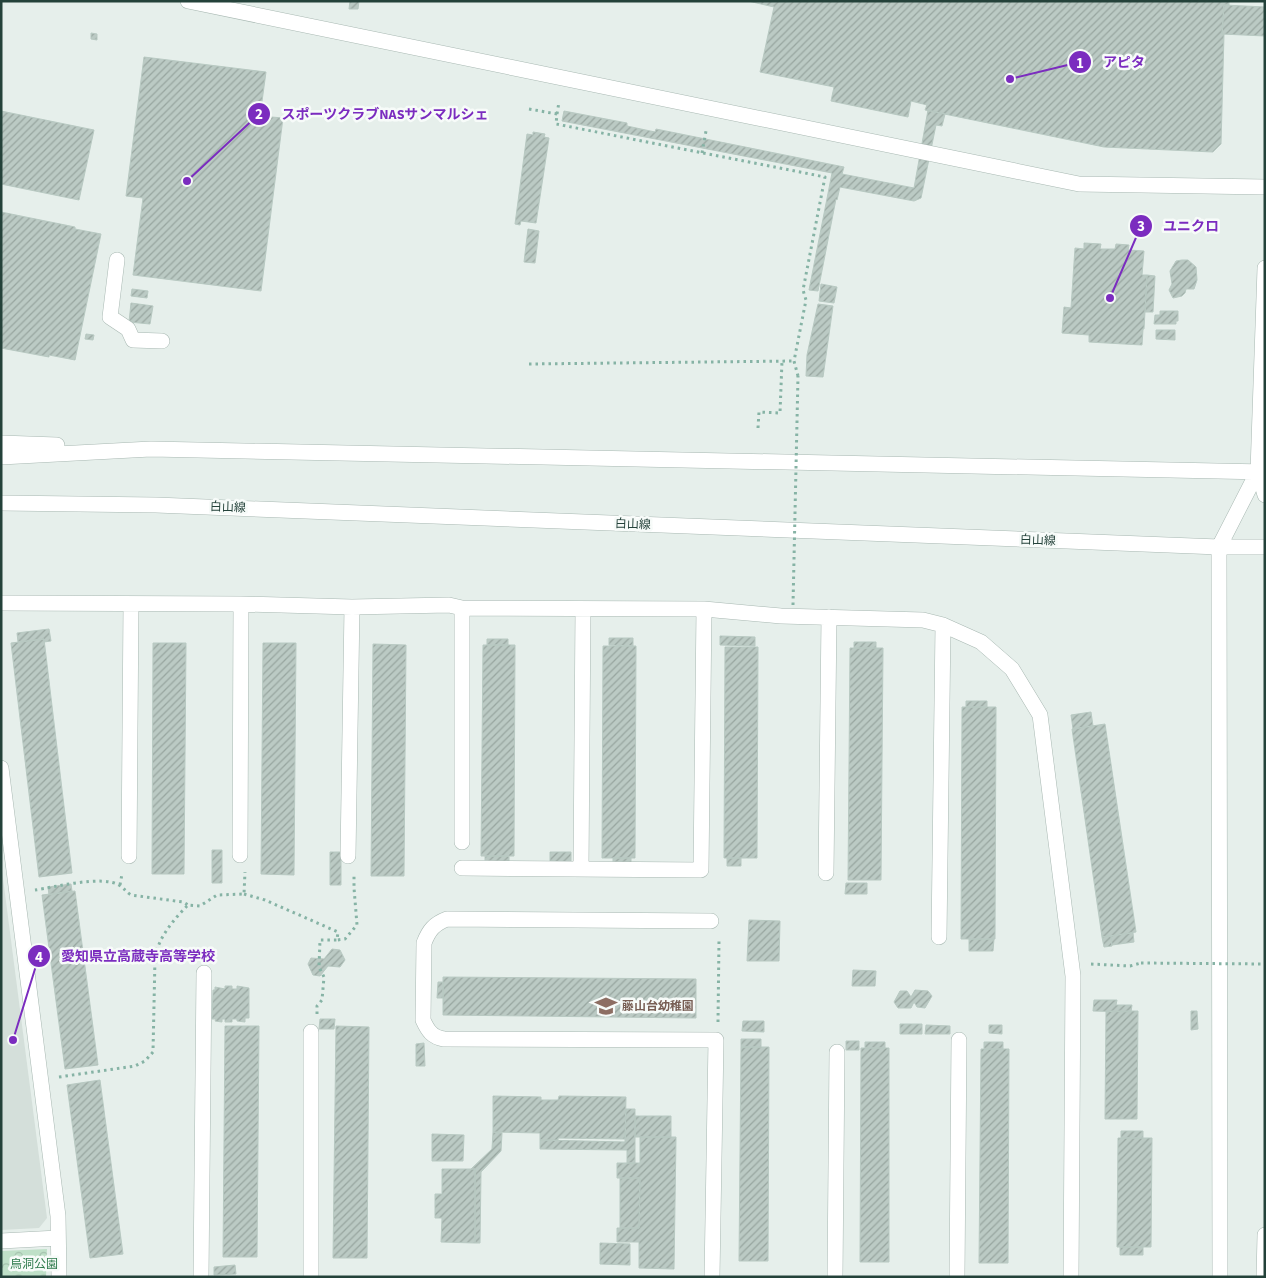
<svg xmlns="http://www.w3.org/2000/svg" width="1266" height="1278" font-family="'Source Sans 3','Noto Sans JP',sans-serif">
	<defs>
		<pattern id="forest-crowns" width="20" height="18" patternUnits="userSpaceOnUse" patternTransform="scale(1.25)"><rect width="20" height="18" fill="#bfe0c8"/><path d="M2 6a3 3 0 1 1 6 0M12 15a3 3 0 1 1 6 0" fill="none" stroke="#a4c1ad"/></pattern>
		<pattern id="building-hatch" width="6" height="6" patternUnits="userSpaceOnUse" patternTransform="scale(1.25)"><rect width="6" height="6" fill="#bbcac4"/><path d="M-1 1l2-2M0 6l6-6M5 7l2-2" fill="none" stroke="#98a6a0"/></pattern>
	</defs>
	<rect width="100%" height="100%" fill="#e6efeb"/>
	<path fill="#d4dfda" d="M1,863l46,355 -8,10 -38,2z"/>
	<path fill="url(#forest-crowns)" d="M47,1249l-1,28h-45v-26z"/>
	<path fill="url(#building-hatch)" stroke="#b8c9c2" d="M350,1h9l-1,8h-9z
		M748,1h481v4h-5l-2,29h2l-3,110 -8,8 -109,-5 -179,-37 2,-5 -16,-4 -3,16 -77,-16 3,-14 -74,-15 14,-65z
		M1224,5l41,2v29l-43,-2z
		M91,33l6,1v6l-6,-1z
		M144,57l122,15 -6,44 23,2 -22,173 -128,-16 10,-77 -17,-2z
		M928,110l17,4 -3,12 -6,-1 -15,73 -7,3 -74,-14 -3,13 -1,-1 -18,92 -9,-1 23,-117 -270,-52 2,-10 63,12v3l28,6 1,-3 188,38 -2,7 72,14z
		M1,111l93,19 -15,70 -78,-16z
		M533,132l12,2 -1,3 5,1 -13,85 -15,-2 -1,4 -5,-1 12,-90 6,1z
		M1,212l74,15v2l26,5 -26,126 -26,-5v2l-48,-9z
		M528,229l11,2 -4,32 -11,-1z
		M1084,243l17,1 -1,5h15l1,-5 13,1 -1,5 16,1 -2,24h5l-3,54h-1l-1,16 -53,-3v-7l-27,-2 2,-26 7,1 4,-60 9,1z
		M1182,260h6l8,7 1,13 -3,9h-8l-1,4 -3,3 -9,2 -4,-8 3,-6 -2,-13 6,-10z
		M1147,275l8,1 -2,36h-8z
		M821,284l16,3 -3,16 -15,-2z
		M132,289l16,2 -1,7 -16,-2z
		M131,303l22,3 -3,18 -21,-2z
		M818,304l15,2 -10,71 -17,-1 1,-21z
		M1160,311h18v10h-2v3h-22l1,-9h5z
		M1156,330h19v10l-19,-1z
		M86,334l8,1 -1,5 -8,-1z
		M49,629l2,12 -7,1v-3l-26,3 -1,-9z
		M720,636l35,1v9l-35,-1z
		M609,638h24v8l-24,-1z
		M44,639l28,234 -33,4 -28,-234z
		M487,639h21v6h-21z
		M854,642h22v6h-22z
		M153,643h33l-2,231h-32z
		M263,643h33l-2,232 -33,-1z
		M373,644l33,1 -2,231h-33z
		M483,645h32l-1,211h-33z
		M603,646h33l-1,212h-33z
		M725,647h33l-1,211h-33z
		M850,648h33l-2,232h-33z
		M966,701h21v6h-21z
		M962,707h34l-1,232h-34z
		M1091,712l2,14 -20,3 -2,-14z
		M1105,724l31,208 -34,5 -30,-208z
		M212,850h10v33h-10z
		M330,852h11v33h-11z
		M550,852h21v12h-21z
		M485,856h24v8h-24z
		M613,858h18v5h-18z
		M727,858h14v8h-14z
		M846,883h21v11h-22z
		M71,884l1,7 -23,4 -1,-8z
		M75,891l23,174 -33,4 -23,-174z
		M749,920l31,1 -1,40h-32z
		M1133,933l1,9 -22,3 -1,-9z
		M1111,936l1,10 -8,1 -2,-10z
		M969,939h25l-1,12h-24z
		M332,949l8,1 5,10 -5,7 -12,-1 -8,10 -7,-1 -5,-11 3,-6 13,1z
		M853,970l23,1 -1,15h-23z
		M443,977l253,2v39l-253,-3z
		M438,982h5v16h-6z
		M225,986h7v3h5v-3l12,2v30h-4v4l-8,-1v-2h-5v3h-7v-3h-3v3l-7,-1 1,-2h-4l1,-29h2v-3l10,2z
		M915,990l13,1 4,5 -7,12 -8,-1 -3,-5 -3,6h-13l-4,-6 6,-11h7l4,6z
		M1094,1000h23l-1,5h16l-1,7 -38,-1z
		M1106,1011h32l-1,108h-32z
		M1191,1011h6l1,18 -7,1z
		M320,1019h15l-1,10h-15z
		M743,1021h21v11l-22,-1z
		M900,1024h22v10h-22z
		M926,1025l24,1v8h-25z
		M989,1025h13v9l-13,-1z
		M225,1026h34l-2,231h-34z
		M336,1026l33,1 -2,231h-34z
		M741,1039h20v8h-20z
		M846,1041h13v9h-13z
		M865,1042h20v6h-20z
		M984,1042h19v7h-19z
		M424,1043l1,23h-9v-22z
		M741,1047h28l-1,214h-29z
		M861,1048h28v214h-29z
		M981,1049h28l-1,214h-29z
		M100,1080l23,174 -33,4 -23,-173z
		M493,1096l48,1v3h17l1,-4 67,1 -1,42 -67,-1v2h-18v-7l-47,-1z
		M626,1109h9v54h-8v-13l-87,-1v-9l85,2z
		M635,1116h36v21h-36z
		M1121,1131h22v7h-22z
		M493,1132l9,1 -1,18 -20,21 -1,71h-5v-74h-4l21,-20z
		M432,1134l32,1 -1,26h-31z
		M640,1137h36l-2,132 -35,-1v-26h-22v-14h22l1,-50h-23v-15h23z
		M1118,1138h34l-1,109h-34z
		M442,1169h33v74l-34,-1 1,-24h-7v-24h7z
		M620,1178h20l-1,50h-19z
		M600,1243l30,1v21l-30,-1z
		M1120,1247h23v8h-23z
		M235,1265l1,9 -22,1v-8z"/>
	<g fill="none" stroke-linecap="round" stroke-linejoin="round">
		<g stroke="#a8b8b2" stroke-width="16">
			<path id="minor" d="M188,1l891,183 186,3
				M117,260l-7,57 18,12 5,11 29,1
				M1265,268l-7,203 7,24
				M1,443l56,2
				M1,457l150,-8 1114,23
				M1,503l155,2 1063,42h46
				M1,603l240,1 111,3 97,-2 13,3 242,1 77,7 142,4 20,5 38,17 31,27 28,46 33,261 -2,301
				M462,608v234
				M1,768l57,448 1,61
				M240,855l1,-251
				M129,856l2,-252
				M348,856l4,-249
				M462,868l239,2 3,-261
				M581,869l2,-260
				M826,873l3,-256
				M711,921l-264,-2c-13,5 -18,11 -23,24l-1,77c5,11 9,17 21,19l272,1 -4,237
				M939,937l4,-312
				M311,1032v245
				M1,1241l57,-3
				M201,1277l3,-304
				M835,1277l2,-225
				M957,1277l2,-237
				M1220,1277l-1,-730 39,-76
				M1264,1277l1,-42"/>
		</g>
		<path stroke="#86b3a5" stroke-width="3" stroke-dasharray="2.5 4" stroke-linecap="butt" d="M529,109l28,5 -1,10 269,53 -22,113 3,10 -12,61 4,15
			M557,114l2,-12
			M702,153l4,-22
			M529,364l265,-3
			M758,428l1,-16 21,1 2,-52
			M120,885l2,-11
			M35,890c20,-3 67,-15 84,-5 5,3 7,7 12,10l52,7 5,3
			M244,894l21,6 73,32 -1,8 8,-1 12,-14 -3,-37v-13
			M1091,964l39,2 11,-3
			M317,1014v-8l5,-6 2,-23 -5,-10 1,-27h17
			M718,1022l1,-83
			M59,1077l76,-11 10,-5 8,-9 2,-94c3,-20 19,-39 33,-53l12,1 17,-11 27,-1 1,-22"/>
		<use href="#minor" stroke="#fff" stroke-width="15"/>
		<path stroke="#86b3a5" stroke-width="3" stroke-dasharray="2.5 4" stroke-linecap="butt" d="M793,605l5,-229
			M1141,963l124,1"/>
	</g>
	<defs>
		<g id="school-bare" transform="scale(1.725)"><path d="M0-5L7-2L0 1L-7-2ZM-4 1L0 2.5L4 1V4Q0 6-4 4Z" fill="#8d6e63" stroke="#f7fbf9" stroke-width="2.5" paint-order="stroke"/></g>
	</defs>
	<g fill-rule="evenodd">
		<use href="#school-bare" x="606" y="1006"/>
	</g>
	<g text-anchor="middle" stroke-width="5" stroke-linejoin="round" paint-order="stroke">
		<g font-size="12" fill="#24423a" stroke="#f7fbf9">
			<text transform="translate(228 507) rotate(2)" y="4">白山線</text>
			<text transform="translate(633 524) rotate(2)" y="4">白山線</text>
			<text transform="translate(1038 540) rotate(2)" y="4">白山線</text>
		</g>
		<g font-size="12" font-weight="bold" fill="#785e54" stroke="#f7fbf9" text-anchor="start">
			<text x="622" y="1010">藤山台幼稚園</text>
		</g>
		<g font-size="12" fill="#2d7a4b" stroke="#f7fbf9">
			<text x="34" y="1268">烏洞公園</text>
		</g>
	</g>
	<path fill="none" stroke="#7b2cbf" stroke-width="2" d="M1010 79L1080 62M187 181L259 114M1110 298L1141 226M13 1040L39 956"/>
	<g fill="#7b2cbf" stroke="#f7fbf9" stroke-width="2">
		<circle cx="1010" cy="79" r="5"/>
		<circle cx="187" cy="181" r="5"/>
		<circle cx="1110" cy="298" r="5"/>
		<circle cx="13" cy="1040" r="5"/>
		<circle cx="1080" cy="62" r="12"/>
		<circle cx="259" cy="114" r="12"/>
		<circle cx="1141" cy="226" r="12"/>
		<circle cx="39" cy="956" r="12"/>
	</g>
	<g font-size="15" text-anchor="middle" font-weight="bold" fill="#fff">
		<text x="1080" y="68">1</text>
		<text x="259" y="119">2</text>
		<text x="1141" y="231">3</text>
		<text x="39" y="962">4</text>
	</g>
	<g font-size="14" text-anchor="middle" font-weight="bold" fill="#7b2cbf" stroke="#f7fbf9" stroke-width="5" stroke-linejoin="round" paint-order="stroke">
		<text x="1124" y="67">アピタ</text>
		<text x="385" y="119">スポーツクラブNASサンマルシェ</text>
		<text x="1191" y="231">ユニクロ</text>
		<text x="138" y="961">愛知県立高蔵寺高等学校</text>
	</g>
	<rect width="1266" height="1278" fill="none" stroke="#24423a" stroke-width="5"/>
</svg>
